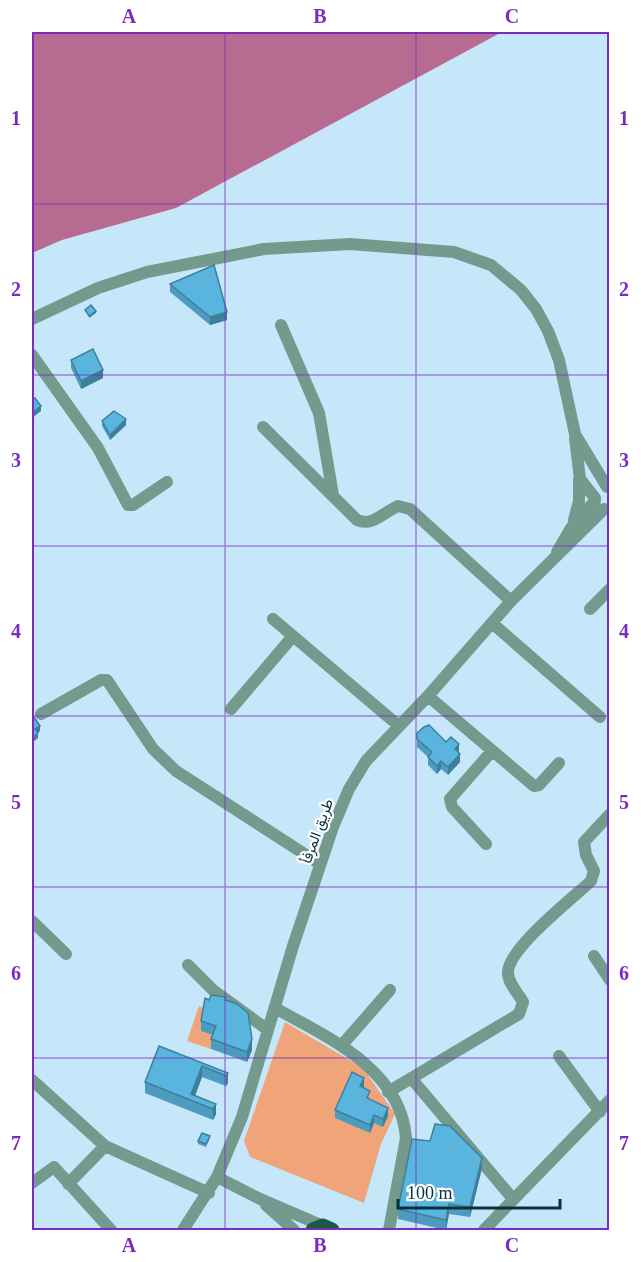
<svg xmlns="http://www.w3.org/2000/svg" width="641" height="1262" font-family="'Times New Roman',Vazirmatn,serif">
	<rect width="100%" height="100%" fill="#c6e7f9"/>
	<path fill="#efa47a" d="M199,1006l6,3 11,27 -5,13 -24,-8z
		M285,1022l78,46 32,46 -14,30 -17,59 -114,-46 -6,-16z"/>
	<path fill="#b86b91" d="M32,32h470l-326,176 -114,32 -30,13z"/>
	<g fill="none" stroke-linecap="round" stroke-linejoin="round">
		<path stroke="#739a8c" stroke-width="12" d="M32,319l66,-31 49,-16 117,-23 86,-5 104,8 37,13 30,25 15,19 12,22 11,29 16,74 32,53
			M281,325l38,88 14,82
			M32,355l66,93 30,57h5l34,-23
			M263,427l94,93c15,7 27,-8 41,-14l12,3 101,92
			M575,438l5,41 15,19
			M574,520l5,-19v-22
			M557,552l14,-24 24,-27
			M590,609l20,-20
			M273,619l126,107
			M492,623l108,94
			M428,696l106,90 5,-1 20,-22
			M231,709l62,-73
			M41,714l60,-34h6l46,69 23,22 144,93
			M486,844l-34,-37 -2,-8 42,-48
			M32,921l34,33
			M594,956l16,24
			M188,965l25,25 55,40
			M275,1008c52,29 126,61 131,130l-17,92
			M342,1045l48,-55
			M559,1056l41,56
			M411,1078l102,121
			M32,1080l73,66 104,47
			M388,1092l131,-78 4,-12c-5,-9 -15,-19 -15,-29 -1,-24 65,-75 83,-92l3,-10 -8,-16 -2,-13 26,-28
			M217,1177l41,21 65,28
			M32,1183l22,-16 57,63
			M68,1184l37,-38
			M266,1205l28,25
			M183,1230l34,-53 25,-60 51,-171 40,-119 16,-38 17,-28 62,-65 83,-95 93,-92
			M484,1230l126,-130"/>
		<path stroke="#1a5b48" stroke-width="15" d="M313,1230l10,-4 9,4"/>
	</g>
	<path fill="#4d9cbf" d="M170,284l57,36 -17,5 -40,-33z
		M71,360l32,18 -22,11 -10,-21z
		M102,421l24,4 -16,15 -8,-14z
		M417,733l41,19 2,10 -12,13 -7,-6 -4,5 -9,-9v-8l-11,-10z
		M226,1000l26,50 -5,12 -36,-13v-10l2,-4 -12,-4v-10z
		M159,1046l69,27v10l-2,3 -24,-9 -7,19 21,8v10l-3,6 -68,-27v-11z
		M364,1086l-1,2 7,12 18,16 -5,11 -9,-4 -4,10 -35,-15v-8z
		M210,1138l-4,9 -8,-3v-3z
		M482,1168l-12,49 -21,-3 -3,16 -48,-11v-10z"/>
	<path fill="#3e7f9b" d="M96,311v2l-7,5v-2z
		M227,312v8l-17,5v-8z
		M103,370v8l-22,11v-8z
		M41,406v5l-9,7v-5z
		M126,419v6l-16,15v-5z
		M40,726v5l-5,4v-6z
		M38,733v5l-6,5v-5z
		M459,744v8l-4,-3z
		M460,754v8l-12,13v-8z
		M441,761v8l-4,5v-8z
		M252,1039v11l-5,12v-10z
		M202,1066v11l-9,24 -2,-7z
		M228,1073v10l-2,3v-10z
		M364,1078v8l-4,8v-8z
		M216,1104v10l-3,6v-11z
		M388,1108v8l-5,11v-8z
		M374,1115v8l-4,10v-8z
		M482,1158v10l-12,49v-10z
		M449,1204v10l-3,16v-10z"/>
	<path fill="#59b5de" stroke="#3e7f9b" stroke-width="1.5" d="M214,265l13,47 -17,5 -40,-33z
		M91,305l5,6 -7,5 -4,-6z
		M93,349l10,21 -22,11 -10,-21z
		M35,398l6,8 -9,7v-13z
		M114,411l12,8 -16,16 -8,-14z
		M32,714l8,12 -5,3 3,4 -6,5z
		M429,725l17,17 5,-5 8,7 -4,5 5,5 -12,13 -7,-6 -4,5 -9,-9 4,-5 -15,-13v-6l7,-6z
		M211,995l15,2 -1,3 12,4 11,9 4,26 -5,13 -36,-13 5,-13 -15,-5 4,-23 4,2z
		M159,1046l69,27 -2,3 -24,-10 -11,28 25,10 -3,5 -68,-27z
		M352,1072l12,6 -4,8 10,5 -3,7 21,10 -5,11 -9,-4 -4,10 -35,-15z
		M435,1124l15,2 32,32 -12,49 -21,-3 -3,16 -48,-11 14,-70 18,2z
		M202,1133l8,3 -4,8 -8,-3z"/>
	<path fill="none" stroke="#7b2cbf" stroke-width="1.5" stroke-opacity="0.55" d="M225,32v1198M416,32v1198M32,204h578M32,375h578M32,546h578M32,716h578M32,887h578M32,1058h578"/>
	<g text-anchor="middle" stroke-width="4.5" stroke-linejoin="round" paint-order="stroke">
		<g font-size="15" fill="#073041" stroke="#fff">
			<text transform="translate(317 831) rotate(-70)" y="5">طريق المرفأ</text>
		</g>
	</g>
	<rect width="641" height="1262" fill="none" stroke="#ffffff" stroke-width="66"/>
	<path d="M398 1199v9h162v-9" fill="none" stroke="#073041" stroke-width="3"/>
	<text x="407" y="1199" font-size="18" fill="#073041" stroke="#ffffff" stroke-width="4.5" paint-order="stroke">100 m</text>
	<rect x="33" y="33" width="575" height="1196" fill="none" stroke="#7b2cbf" stroke-width="2"/>
	<g font-size="20" text-anchor="middle" font-weight="bold" fill="#7b2cbf">
		<text x="129" y="23">A</text>
		<text x="320" y="23">B</text>
		<text x="512" y="23">C</text>
		<text x="16" y="125">1</text>
		<text x="624" y="125">1</text>
		<text x="16" y="296">2</text>
		<text x="624" y="296">2</text>
		<text x="16" y="467">3</text>
		<text x="624" y="467">3</text>
		<text x="16" y="638">4</text>
		<text x="624" y="638">4</text>
		<text x="16" y="809">5</text>
		<text x="624" y="809">5</text>
		<text x="16" y="980">6</text>
		<text x="624" y="980">6</text>
		<text x="16" y="1150">7</text>
		<text x="624" y="1150">7</text>
		<text x="129" y="1252">A</text>
		<text x="320" y="1252">B</text>
		<text x="512" y="1252">C</text>
	</g>
</svg>
